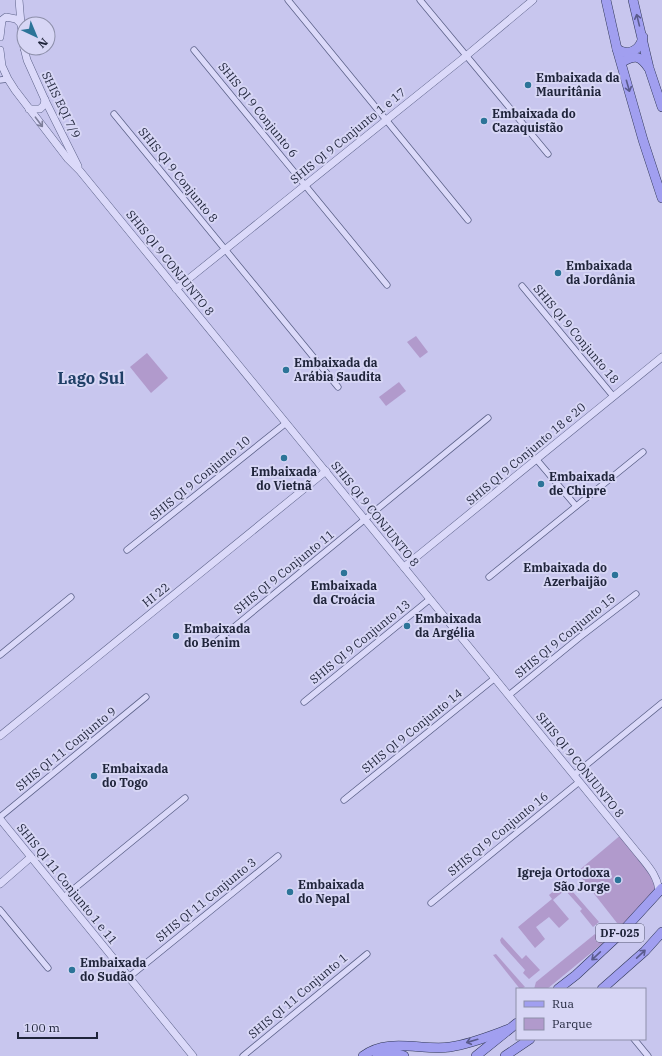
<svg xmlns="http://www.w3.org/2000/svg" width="662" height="1056" font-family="'IBM Plex Serif',serif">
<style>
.green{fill:#b19acc}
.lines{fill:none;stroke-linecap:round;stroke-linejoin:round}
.minor-casing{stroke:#5c6289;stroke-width:7}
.tertiary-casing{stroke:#5c6289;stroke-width:8}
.primary-casing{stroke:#303757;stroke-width:10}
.minor{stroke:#dbd9f9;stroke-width:5.5}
.tertiary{stroke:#dbd9f9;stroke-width:7}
.primary{stroke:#a19ff0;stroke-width:9}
.oneway{stroke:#5a5b8c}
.oneway2{stroke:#7d7e9a}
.poi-dot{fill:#2c7498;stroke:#d7d6f5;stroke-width:1.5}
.labels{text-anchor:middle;stroke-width:4;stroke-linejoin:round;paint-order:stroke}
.shield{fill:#d7d6f5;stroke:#565972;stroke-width:1}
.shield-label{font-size:11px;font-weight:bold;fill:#1f243a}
.poi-label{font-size:12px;font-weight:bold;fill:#1f243a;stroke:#d7d6f5;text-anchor:start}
.street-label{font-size:12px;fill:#1f243a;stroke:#d7d6f5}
.district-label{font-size:16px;font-weight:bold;fill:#1f3f66;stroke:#d7d6f5}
</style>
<rect width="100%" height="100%" fill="#c8c6ee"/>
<g class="green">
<path d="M416 336 428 352 420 358 407 342Z"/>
<path d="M147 353 168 378 151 393 130 367Z"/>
<path d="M399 382 406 391 386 406 379 397Z"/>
<path d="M622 834 660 879 658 887 625 924 617 923 577 872Z"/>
<path d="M566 880 573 889V892L599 922 593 927 580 911 582 909 565 890 553 900 569 919 559 928 549 917 536 927 545 939 535 948 518 927 552 899 549 895Z"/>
<path d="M595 934 603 943 547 989H534L536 982Z"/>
<path d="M502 937 522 959 526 955 540 970 529 979 523 973 525 970 501 943 500 940Z"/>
<path d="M496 954 525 987 520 989 493 955Z"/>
</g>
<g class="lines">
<g class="minor-casing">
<g id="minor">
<path d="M288 0 468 220"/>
<path d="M420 0 548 154"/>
<path d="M194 50 387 285"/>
<path d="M0 80 8 79"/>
<path d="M114 114 338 387"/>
<path d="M522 286 613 396"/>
<path d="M537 460 576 506"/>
<path d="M127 550 286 423"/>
<path d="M489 577 643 452"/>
<path d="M217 641 488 418"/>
<path d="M0 655 71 597"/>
<path d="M509 695 580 637 636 594"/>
<path d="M304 702 430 599"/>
<path d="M574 775 662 703"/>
<path d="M344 800 495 678"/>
<path d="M0 817 146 697"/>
<path d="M64 897 185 798"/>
<path d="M431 903 579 782"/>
<path d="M0 910 48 968"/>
<path d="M129 977 278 856"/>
<path d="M634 1039 648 1056"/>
<path d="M243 1056 367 954"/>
</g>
</g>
<g class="tertiary-casing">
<g id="tertiary">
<path d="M19 0 21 24 24 48"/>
<path d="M0 37 2 20 6 17 16 19 21 24"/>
<path d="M24 48 27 60 45 100 78 166"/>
<path d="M0 50 2 66 8 79 15 90 68 159 80 171 138 242 640 856C649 867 658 877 659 892"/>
<path d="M29 109H40L44 105 45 100"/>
<path d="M176 289 466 56 533 0"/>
<path d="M404 567 662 357"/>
<path d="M0 736 326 471"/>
<path d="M0 819 193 1056"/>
<path d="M0 884 31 857"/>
</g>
</g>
<g class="primary-casing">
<g id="primary">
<path d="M606 0 617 49 643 140 662 198"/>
<path d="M633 0 649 68 662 107"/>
<path d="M617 49C629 57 640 50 643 37"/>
<path d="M624 61C636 55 640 56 648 67"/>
<path d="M558 989 576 975 620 934 662 888"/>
<path d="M602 989 645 951 662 932"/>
<path d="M377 1055C386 1051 394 1052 404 1056"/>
<path d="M363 1056C388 1037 422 1051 450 1047 471 1044 490 1036 509 1029"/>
<path d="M476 1056 517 1023"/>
<path d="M505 1056 530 1039"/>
</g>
</g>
<use href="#minor" class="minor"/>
<use href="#tertiary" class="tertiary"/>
<use href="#primary" class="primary"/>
</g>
<defs><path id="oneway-shaft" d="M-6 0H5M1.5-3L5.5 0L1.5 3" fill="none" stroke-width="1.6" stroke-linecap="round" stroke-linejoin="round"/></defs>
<g class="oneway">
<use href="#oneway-shaft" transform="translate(638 20) rotate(-104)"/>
<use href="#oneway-shaft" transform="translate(628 86) rotate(74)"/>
<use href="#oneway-shaft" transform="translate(641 954) rotate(-43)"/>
<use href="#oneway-shaft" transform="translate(596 956) rotate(137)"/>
<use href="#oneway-shaft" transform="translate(472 1041) rotate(164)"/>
</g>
<use class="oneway2" href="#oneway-shaft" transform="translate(39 122) rotate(53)"/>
<g class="poi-dot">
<circle cx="528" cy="85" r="4"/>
<circle cx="484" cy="121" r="4"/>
<circle cx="558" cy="273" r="4"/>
<circle cx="286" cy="370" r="4"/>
<circle cx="284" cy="458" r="4"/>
<circle cx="541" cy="484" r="4"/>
<circle cx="344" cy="573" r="4"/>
<circle cx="615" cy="575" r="4"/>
<circle cx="407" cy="626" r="4"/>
<circle cx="176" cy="636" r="4"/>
<circle cx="94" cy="776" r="4"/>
<circle cx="618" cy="880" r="4"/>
<circle cx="290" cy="892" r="4"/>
<circle cx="72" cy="970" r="4"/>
</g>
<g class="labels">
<rect class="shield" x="596" y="924" width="48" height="18" rx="3"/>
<g class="shield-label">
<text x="620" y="937">DF-025</text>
</g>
<g class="poi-label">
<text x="536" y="82">Embaixada da<tspan x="536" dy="14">Mauritânia</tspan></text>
<text x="492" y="118">Embaixada do<tspan x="492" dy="14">Cazaquistão</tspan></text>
<text x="566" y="270">Embaixada<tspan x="566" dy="14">da Jordânia</tspan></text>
<text x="294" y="367">Embaixada da<tspan x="294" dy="14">Arábia Saudita</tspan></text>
<text x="284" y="476" text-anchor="middle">Embaixada<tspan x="284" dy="14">do Vietnã</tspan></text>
<text x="549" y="481">Embaixada<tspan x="549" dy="14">de Chipre</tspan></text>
<text x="607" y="572" text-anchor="end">Embaixada do<tspan x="607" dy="14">Azerbaijão</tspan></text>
<text x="344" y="590" text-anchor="middle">Embaixada<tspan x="344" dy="14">da Croácia</tspan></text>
<text x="415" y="623">Embaixada<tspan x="415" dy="14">da Argélia</tspan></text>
<text x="184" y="633">Embaixada<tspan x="184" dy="14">do Benim</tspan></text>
<text x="102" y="773">Embaixada<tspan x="102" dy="14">do Togo</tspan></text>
<text x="610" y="877" text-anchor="end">Igreja Ortodoxa<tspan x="610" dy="14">São Jorge</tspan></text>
<text x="298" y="889">Embaixada<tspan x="298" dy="14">do Nepal</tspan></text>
<text x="80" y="967">Embaixada<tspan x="80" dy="14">do Sudão</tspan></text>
</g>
<g class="street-label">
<text transform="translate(61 105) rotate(64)" y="4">SHIS EQI 7/9</text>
<text transform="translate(258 110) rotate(51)" y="4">SHIS QI 9 Conjunto 6</text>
<text transform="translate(348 136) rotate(-39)" y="4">SHIS QI 9 Conjunto 1 e 17</text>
<text transform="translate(178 175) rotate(51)" y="4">SHIS QI 9 Conjunto 8</text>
<text transform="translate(170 263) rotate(51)" y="4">SHIS QI 9 CONJUNTO 8</text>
<text transform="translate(576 334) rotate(50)" y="4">SHIS QI 9 Conjunto 18</text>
<text transform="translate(526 454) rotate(-40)" y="4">SHIS QI 9 Conjunto 18 e 20</text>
<text transform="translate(200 478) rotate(-39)" y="4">SHIS QI 9 Conjunto 10</text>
<text transform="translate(375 514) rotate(51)" y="4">SHIS QI 9 CONJUNTO 8</text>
<text transform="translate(284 572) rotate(-39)" y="4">SHIS QI 9 Conjunto 11</text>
<text transform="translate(156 595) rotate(-39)" y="4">HI 22</text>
<text transform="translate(565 636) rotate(-39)" y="4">SHIS QI 9 Conjunto 15</text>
<text transform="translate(360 642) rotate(-39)" y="4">SHIS QI 9 Conjunto 13</text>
<text transform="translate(412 731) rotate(-39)" y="4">SHIS QI 9 Conjunto 14</text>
<text transform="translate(66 749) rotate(-39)" y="4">SHIS QI 11 Conjunto 9</text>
<text transform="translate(580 765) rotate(51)" y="4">SHIS QI 9 CONJUNTO 8</text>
<text transform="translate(498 834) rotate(-39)" y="4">SHIS QI 9 Conjunto 16</text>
<text transform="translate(67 884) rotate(51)" y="4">SHIS QI 11 Conjunto 1 e 11</text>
<text transform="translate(206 900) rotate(-39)" y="4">SHIS QI 11 Conjunto 3</text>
<text transform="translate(298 996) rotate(-40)" y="4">SHIS QI 11 Conjunto 1</text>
</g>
<g class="district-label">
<text x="91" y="384">Lago Sul</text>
</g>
</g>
<rect x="516" y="988" width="130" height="52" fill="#d7d6f5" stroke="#8d8faa"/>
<rect x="524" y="1001" width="20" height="6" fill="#a19ff0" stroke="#8d8faa"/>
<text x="552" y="1008" font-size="12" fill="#1f243a">Rua</text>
<rect x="524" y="1018" width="20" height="12" fill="#b19acc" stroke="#8d8faa"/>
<text x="552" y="1028" font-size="12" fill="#1f243a">Parque</text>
<g transform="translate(36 36) rotate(136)"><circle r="19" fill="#d7d6f5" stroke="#8d8faa"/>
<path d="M0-3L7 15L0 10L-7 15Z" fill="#2c7498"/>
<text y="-6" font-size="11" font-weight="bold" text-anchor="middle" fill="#1f243a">N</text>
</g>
<path d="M18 1032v6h79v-6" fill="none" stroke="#1f243a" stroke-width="2"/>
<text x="24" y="1032" font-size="12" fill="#1f243a" stroke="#d7d6f5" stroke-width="3" paint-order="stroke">100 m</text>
</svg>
